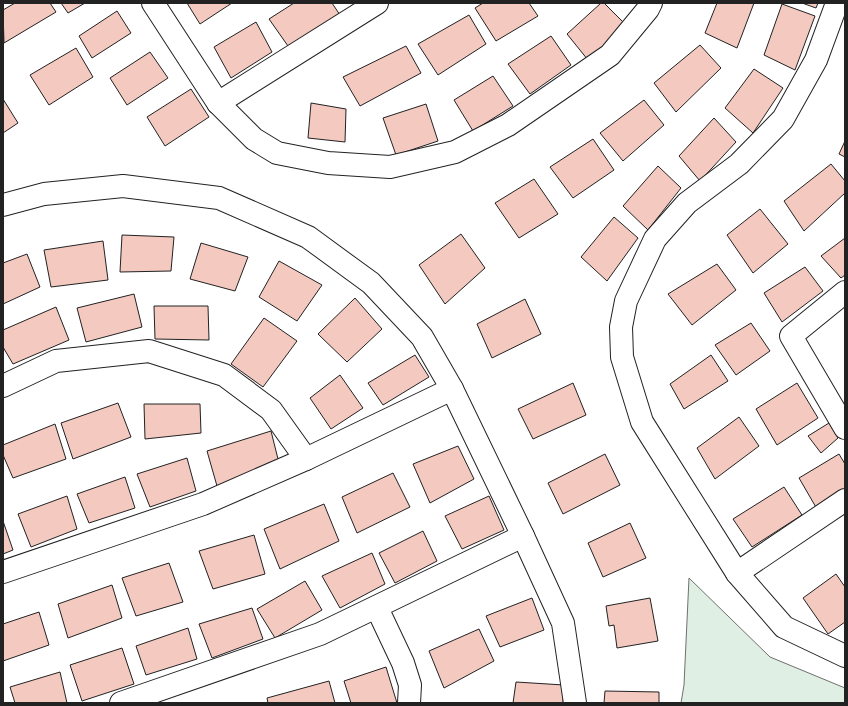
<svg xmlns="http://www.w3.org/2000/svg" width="848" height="706" font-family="Jost,sans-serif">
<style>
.green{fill:#e0efe3;stroke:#6f6f6f}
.building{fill:#f3c9c0;stroke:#222}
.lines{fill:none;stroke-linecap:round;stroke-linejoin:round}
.minor-casing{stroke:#222;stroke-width:24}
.minor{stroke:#fff;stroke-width:22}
</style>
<rect width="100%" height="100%" fill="#fff"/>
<path class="green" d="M689 578 770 657 845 688V703H681L684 685Z"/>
<g class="building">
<path d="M15 3H50L56 12 4 43 3 10Z"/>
<path d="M61 3H85L68 13Z"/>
<path d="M187 3H232L200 24Z"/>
<path d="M294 3H332L340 15 288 46 269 19Z"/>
<path d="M483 3H529L538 16 496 41 475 8Z"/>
<path d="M601 3H604L626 25 588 60 567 34Z"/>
<path d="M717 3H754L737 48 705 33Z"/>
<path d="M802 3H818L816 8Z"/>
<path d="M782 4 815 16 795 70 764 55Z"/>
<path d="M117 11 131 33 92 58 79 36Z"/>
<path d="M469 15 486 44 438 75 418 44Z"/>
<path d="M256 22 272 52 231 78 214 47Z"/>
<path d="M551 36 571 65 530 94 508 64Z"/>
<path d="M700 45 721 68 676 112 654 83Z"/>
<path d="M406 46 421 73 360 106 343 77Z"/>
<path d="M76 48 93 77 49 105 30 75Z"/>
<path d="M150 52 168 78 127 105 110 78Z"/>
<path d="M754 69 783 88 753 133 725 108Z"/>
<path d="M493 76 513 106 473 131 454 100Z"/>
<path d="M191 89 209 117 165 146 147 117Z"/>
<path d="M3 99 18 123 3 133Z"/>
<path d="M644 100 664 125 623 161 600 133Z"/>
<path d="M311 103 346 109 345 142 308 138Z"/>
<path d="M426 104 438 141 396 155 383 118Z"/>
<path d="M714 118 736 142 700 181 679 156Z"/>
<path d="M593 139 614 170 573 198 550 167Z"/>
<path d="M845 141V157L839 154Z"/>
<path d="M831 164 845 181V193L804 231 784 201Z"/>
<path d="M658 166 681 188 648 230 623 206Z"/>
<path d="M534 179 558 214 519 238 495 203Z"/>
<path d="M760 209 788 244 753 273 727 235Z"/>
<path d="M614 217 638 238 607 281 581 257Z"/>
<path d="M461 234 485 268 445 304 419 265Z"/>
<path d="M122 235 174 237 171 271 120 272Z"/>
<path d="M845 238V275L841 278 821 256Z"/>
<path d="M103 241 108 280 51 287 44 250Z"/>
<path d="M201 243 248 257 235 291 190 279Z"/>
<path d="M27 254 40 287 3 304V263Z"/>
<path d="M279 261 322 285 297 321 259 297Z"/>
<path d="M717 264 736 290 692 325 668 294Z"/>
<path d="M805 267 823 291 782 322 764 293Z"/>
<path d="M134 294 142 327 86 342 77 308Z"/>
<path d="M355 298 382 329 347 362 318 334Z"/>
<path d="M525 299 541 334 492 358 477 324Z"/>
<path d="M154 306H208L209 340 155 339Z"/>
<path d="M56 307 69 340 13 364 3 347V330Z"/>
<path d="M264 318 297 341 263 387 231 364Z"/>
<path d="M751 323 770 351 736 375 715 345Z"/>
<path d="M415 355 429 377 383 405 368 383Z"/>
<path d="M711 355 728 381 684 409 670 384Z"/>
<path d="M340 375 363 408 331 429 310 398Z"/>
<path d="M573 383 586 415 533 439 518 409Z"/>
<path d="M797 383 818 418 777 445 756 409Z"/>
<path d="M118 403 131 437 73 459 61 423Z"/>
<path d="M144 404H200L201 433 145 439Z"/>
<path d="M739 417 759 446 715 479 697 448Z"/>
<path d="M829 423 838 438 821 453 808 436Z"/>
<path d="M55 424 66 459 13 478 3 455V445Z"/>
<path d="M271 431 279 463 217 486 207 451Z"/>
<path d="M458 446 474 479 430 503 413 464Z"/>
<path d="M605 454 620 485 563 514 548 483Z"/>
<path d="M839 454 845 464V490L817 509 799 478Z"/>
<path d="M187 458 196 491 150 507 137 474Z"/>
<path d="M393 473 410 507 357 533 342 497Z"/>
<path d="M125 477 135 508 89 523 77 494Z"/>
<path d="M784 487 802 515 752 547 733 519Z"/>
<path d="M67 496 77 529 31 547 18 514Z"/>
<path d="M489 496 504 530 462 549 445 516Z"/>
<path d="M324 504 339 541 280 569 264 529Z"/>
<path d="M3 521 13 550 3 554Z"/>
<path d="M630 523 646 558 603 577 588 543Z"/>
<path d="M423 531 437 561 395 583 379 553Z"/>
<path d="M254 535 265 574 213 589 199 551Z"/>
<path d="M372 553 385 584 340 608 322 576Z"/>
<path d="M169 563 183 602 136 616 122 578Z"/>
<path d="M836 574 845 587V622L828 634 803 598Z"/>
<path d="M305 581 322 610 275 638 257 609Z"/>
<path d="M112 585 122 618 68 638 58 604Z"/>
<path d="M532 598 544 630 500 647 486 616Z"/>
<path d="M650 598 658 641 617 648 614 625 609 626 606 606Z"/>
<path d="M252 608 263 639 212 658 199 624Z"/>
<path d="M39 612 49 645 3 661V624Z"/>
<path d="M188 628 197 659 146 675 136 646Z"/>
<path d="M479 629 494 661 444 688 429 651Z"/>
<path d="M122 648 134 684 82 701 70 665Z"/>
<path d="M386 667 397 703H351L344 681Z"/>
<path d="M60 672 67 703H15L10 687Z"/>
<path d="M329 681 335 703H268L267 698Z"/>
<path d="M516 682 564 685 563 703H513Z"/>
<path d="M605 691 659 692V703H604Z"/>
</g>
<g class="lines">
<g class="minor-casing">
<g id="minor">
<path d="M153 3 218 103 254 139 277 153 328 163 390 167 455 152 508 125 610 55 648 9 651 3"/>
<path d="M837 3 816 60 783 119 739 164 687 203 655 239 626 301 621 327 622 357 642 422 737 573 784 627 845 656"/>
<path d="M218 103 377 3"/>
<path d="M3 205 44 194 123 186 219 198 308 237 371 283 422 337 452 389 523 536 563 623 575 703"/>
<path d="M845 292 791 336 845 428"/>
<path d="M3 386 56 361 149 351 224 375 271 410 306 459"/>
<path d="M3 572 203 504 306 459 452 389"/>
<path d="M737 573 845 500"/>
<path d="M377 608 403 663 410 685 409 703"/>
<path d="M121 703 320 634 523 536"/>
</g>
</g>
<use href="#minor" class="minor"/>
</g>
<rect width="848" height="706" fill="none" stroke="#222222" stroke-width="8"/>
</svg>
